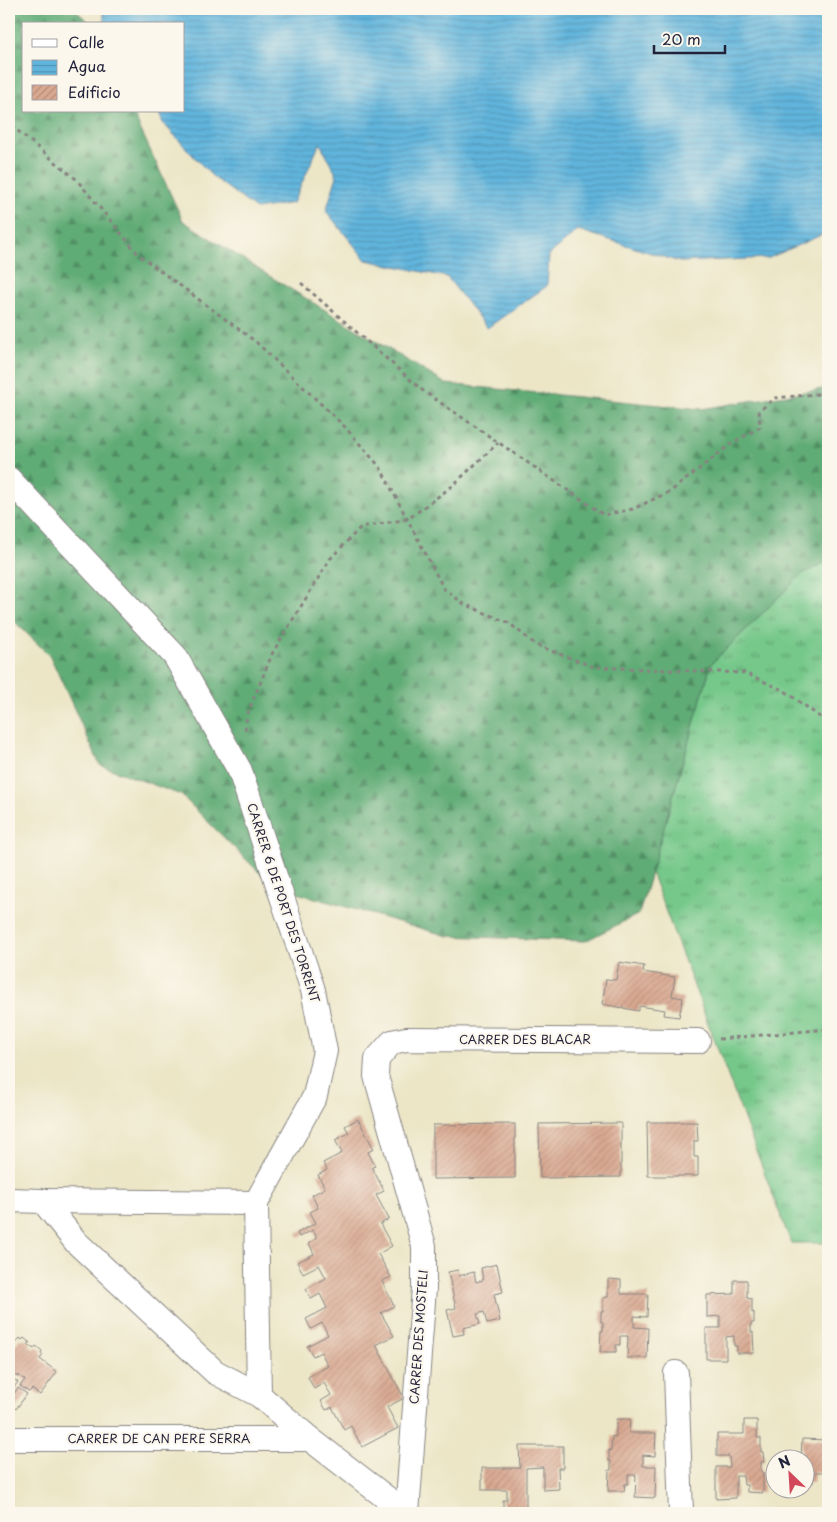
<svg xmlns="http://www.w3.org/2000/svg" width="837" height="1522" font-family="'Playpen Sans',sans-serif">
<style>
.grass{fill:url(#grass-tufts);stroke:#4c7562}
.forest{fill:url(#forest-firs);stroke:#416758}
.water{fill:url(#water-rules);stroke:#426c8c}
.building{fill:url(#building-hatch)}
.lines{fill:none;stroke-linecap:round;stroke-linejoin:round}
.minor-casing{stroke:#878481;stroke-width:26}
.path{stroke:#878481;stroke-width:3;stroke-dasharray:4 4;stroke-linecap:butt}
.minor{stroke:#fff;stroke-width:24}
.labels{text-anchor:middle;stroke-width:4.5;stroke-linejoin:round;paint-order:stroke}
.street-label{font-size:12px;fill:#22223b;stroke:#fbf7ec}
</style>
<defs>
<pattern id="grass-tufts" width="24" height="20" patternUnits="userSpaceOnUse" patternTransform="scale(1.25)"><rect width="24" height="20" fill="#76c88a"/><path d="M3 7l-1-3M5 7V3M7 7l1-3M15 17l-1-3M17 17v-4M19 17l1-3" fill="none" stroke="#60a272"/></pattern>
<pattern id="forest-firs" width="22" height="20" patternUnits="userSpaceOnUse" patternTransform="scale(1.25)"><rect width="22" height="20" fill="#60ac76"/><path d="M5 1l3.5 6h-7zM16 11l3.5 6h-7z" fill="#4f8c62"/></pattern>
<pattern id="water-rules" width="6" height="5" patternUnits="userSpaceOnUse" patternTransform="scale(1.25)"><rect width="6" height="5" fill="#61b5dd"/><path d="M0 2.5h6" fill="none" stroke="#5093b4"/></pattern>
<pattern id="building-hatch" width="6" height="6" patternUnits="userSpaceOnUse" patternTransform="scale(1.25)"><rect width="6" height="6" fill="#d8a78f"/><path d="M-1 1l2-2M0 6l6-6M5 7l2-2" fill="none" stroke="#b98f7c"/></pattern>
</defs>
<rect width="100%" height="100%" fill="#fbf7ec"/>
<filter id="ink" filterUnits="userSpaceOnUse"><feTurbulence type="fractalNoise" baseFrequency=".02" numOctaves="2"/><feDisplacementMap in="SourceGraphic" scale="10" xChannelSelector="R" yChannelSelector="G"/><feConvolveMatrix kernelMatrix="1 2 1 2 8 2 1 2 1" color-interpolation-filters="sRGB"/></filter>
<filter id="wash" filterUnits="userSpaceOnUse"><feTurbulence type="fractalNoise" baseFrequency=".0096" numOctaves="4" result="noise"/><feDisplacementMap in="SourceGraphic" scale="20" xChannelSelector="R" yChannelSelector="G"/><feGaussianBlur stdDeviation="1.12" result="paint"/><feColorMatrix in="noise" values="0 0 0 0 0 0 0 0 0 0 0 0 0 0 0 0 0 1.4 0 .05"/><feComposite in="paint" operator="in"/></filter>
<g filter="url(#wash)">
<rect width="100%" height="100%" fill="#ece6c7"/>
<path class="grass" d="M828 561V1243H791L651 872 711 664 802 574Z"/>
<path class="forest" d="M9 9H74L91 24H24V111H132L183 221 271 277 446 384 701 409 828 388V561L802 574 711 664 639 914 585 941 448 936 273 886 181 795 100 765 50 656 9 616Z"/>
<path class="water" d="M103 9H828V232L769 258 680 262 578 230 549 255 547 286 487 328 447 277 366 260 326 211 337 176 320 143 293 203 256 209 212 176 163 123 158 111H184V24H105Z"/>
<g id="blocks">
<g class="building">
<path d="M619 962 644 966 643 972 675 977 672 996 683 998 679 1017 664 1015 665 1010 639 1006V1011L602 1004 606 979 616 980Z"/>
<path d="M358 1119 374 1149 368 1152 375 1166 372 1167 384 1191 376 1195 389 1219 380 1224 392 1246 378 1254 391 1277 382 1281 394 1306 381 1313 394 1336 376 1345 404 1398 387 1407 398 1428 362 1447 351 1426 344 1430 332 1407 326 1410 321 1401 331 1395 324 1383 314 1389 308 1377 328 1366 321 1352 313 1356 307 1346 328 1335 322 1323 311 1329 306 1319 327 1308 320 1294 311 1299 306 1289 326 1278 319 1265 303 1273 297 1262 314 1254 309 1243 317 1238 313 1230 299 1237 297 1233 316 1223 310 1212 318 1208 312 1195 325 1188 318 1175 327 1170 323 1163 342 1153 335 1140 349 1133 345 1126Z"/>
<path d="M647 1122H697L698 1141H694V1157H698V1176H648Z"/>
<path d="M621 1123V1177L540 1178 539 1124Z"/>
<path d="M515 1124V1178L433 1179V1125Z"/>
<path d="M497 1264 503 1292 494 1294 500 1321 487 1324 484 1312 477 1314 480 1324 463 1328 464 1334 453 1336 447 1310 456 1308 448 1272 458 1270 459 1276 474 1272 476 1282 483 1280 481 1268Z"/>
<path d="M608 1279 621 1280V1294H648L647 1317 634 1316V1327L648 1328 647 1358H627L628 1336H620V1345H616V1352H600L601 1331H603V1322H601V1311H603V1298L608 1297Z"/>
<path d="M734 1280H747V1298L752 1299V1313L754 1312V1323H751V1332H753L754 1353H737V1346H734V1336L726 1337V1359H706V1328H720V1316L707 1317V1295L734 1294Z"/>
<path d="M20 1338 22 1340 24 1338 30 1343 28 1345 34 1349 36 1346 42 1351 41 1354 43 1355 40 1359 57 1372 40 1395 32 1389 29 1392 20 1386 25 1380 18 1375 17 1377 9 1371V1353Z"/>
<path d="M9 1376 18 1382 9 1394Z"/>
<path d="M18 1388 27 1394 16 1409 9 1403V1401Z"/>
<path d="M616 1419H630L629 1433H656L655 1456 643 1455V1466H656L655 1498 635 1497 636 1475H628V1484H625L624 1491H608L609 1470H611V1461H609V1450L611 1451 612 1436 616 1437Z"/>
<path d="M744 1420H757V1438H761V1452H763L764 1462H761V1472H763V1493L747 1492V1485H744L743 1476H736V1498L716 1499V1467H730L729 1456H717V1434H744Z"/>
<path d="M802 1439 828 1440V1464H824L823 1472H814L813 1483H804V1460H801Z"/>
<path d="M519 1446H563V1468H558L559 1489 543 1490V1467L526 1468V1513H503V1500H507V1490H482V1468H520Z"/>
</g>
</g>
</g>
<g filter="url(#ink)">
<use href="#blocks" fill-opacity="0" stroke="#878481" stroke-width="1"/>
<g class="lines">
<g class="minor-casing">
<g id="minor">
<path d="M9 479 175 656 240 771 313 990 325 1051 315 1096 256 1203 259 1395"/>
<path d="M9 1200 43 1201 76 1242 215 1372 259 1395 310 1439 406 1513"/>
<path d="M43 1201 256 1203"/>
<path d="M676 1373 681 1513"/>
<path d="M9 1439H310"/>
<path d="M407 1513 424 1288V1246L376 1076 377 1059 392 1042 406 1039 698 1041"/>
</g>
</g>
<g class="path">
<path d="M9 118 12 126 76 179 139 255 256 342 344 426 380 467 444 589 464 604 509 623 536 645 594 667 745 673 785 691 828 723"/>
<path d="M301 283 422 390 604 515 633 509 671 491 731 444 760 427 759 411 775 398 817 394 828 397"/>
<path d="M245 730 247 715 273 652 330 559 361 527 408 519 451 487 498 443"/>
<path d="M719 1039 828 1029"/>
</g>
<use href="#minor" class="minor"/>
</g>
</g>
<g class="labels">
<g class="street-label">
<text transform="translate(283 903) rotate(72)" y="4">CARRER 6 DE PORT DES TORRENT</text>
<text x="525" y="1044">CARRER DES BLACAR</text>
<text transform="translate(419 1337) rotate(-86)" y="4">CARRER DES MOSTELI</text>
<text x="159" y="1443">CARRER DE CAN PERE SERRA</text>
</g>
</g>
<rect width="837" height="1522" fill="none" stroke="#fbf7ec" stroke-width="30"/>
<rect x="22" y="22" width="162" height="90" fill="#fbf7ec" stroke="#a4a2a5"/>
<rect x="32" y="39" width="25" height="8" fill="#ffffff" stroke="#a4a2a5"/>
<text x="68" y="48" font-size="15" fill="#22223b">Calle</text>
<rect x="32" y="60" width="25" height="15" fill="url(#water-rules)" stroke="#a4a2a5"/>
<text x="68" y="72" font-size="15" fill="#22223b">Agua</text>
<rect x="32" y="85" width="25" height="15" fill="url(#building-hatch)" stroke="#a4a2a5"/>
<text x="68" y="98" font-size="15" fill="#22223b">Edificio</text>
<g transform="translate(790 1474) rotate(335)"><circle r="24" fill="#fbf7ec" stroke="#a4a2a5"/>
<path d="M0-4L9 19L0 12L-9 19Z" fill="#d1495b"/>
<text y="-8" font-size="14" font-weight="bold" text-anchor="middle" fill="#22223b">N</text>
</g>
<path d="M654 45v8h71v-8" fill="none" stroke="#22223b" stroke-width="2.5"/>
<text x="662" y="45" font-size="15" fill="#22223b" stroke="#fbf7ec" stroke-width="4" paint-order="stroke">20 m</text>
</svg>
